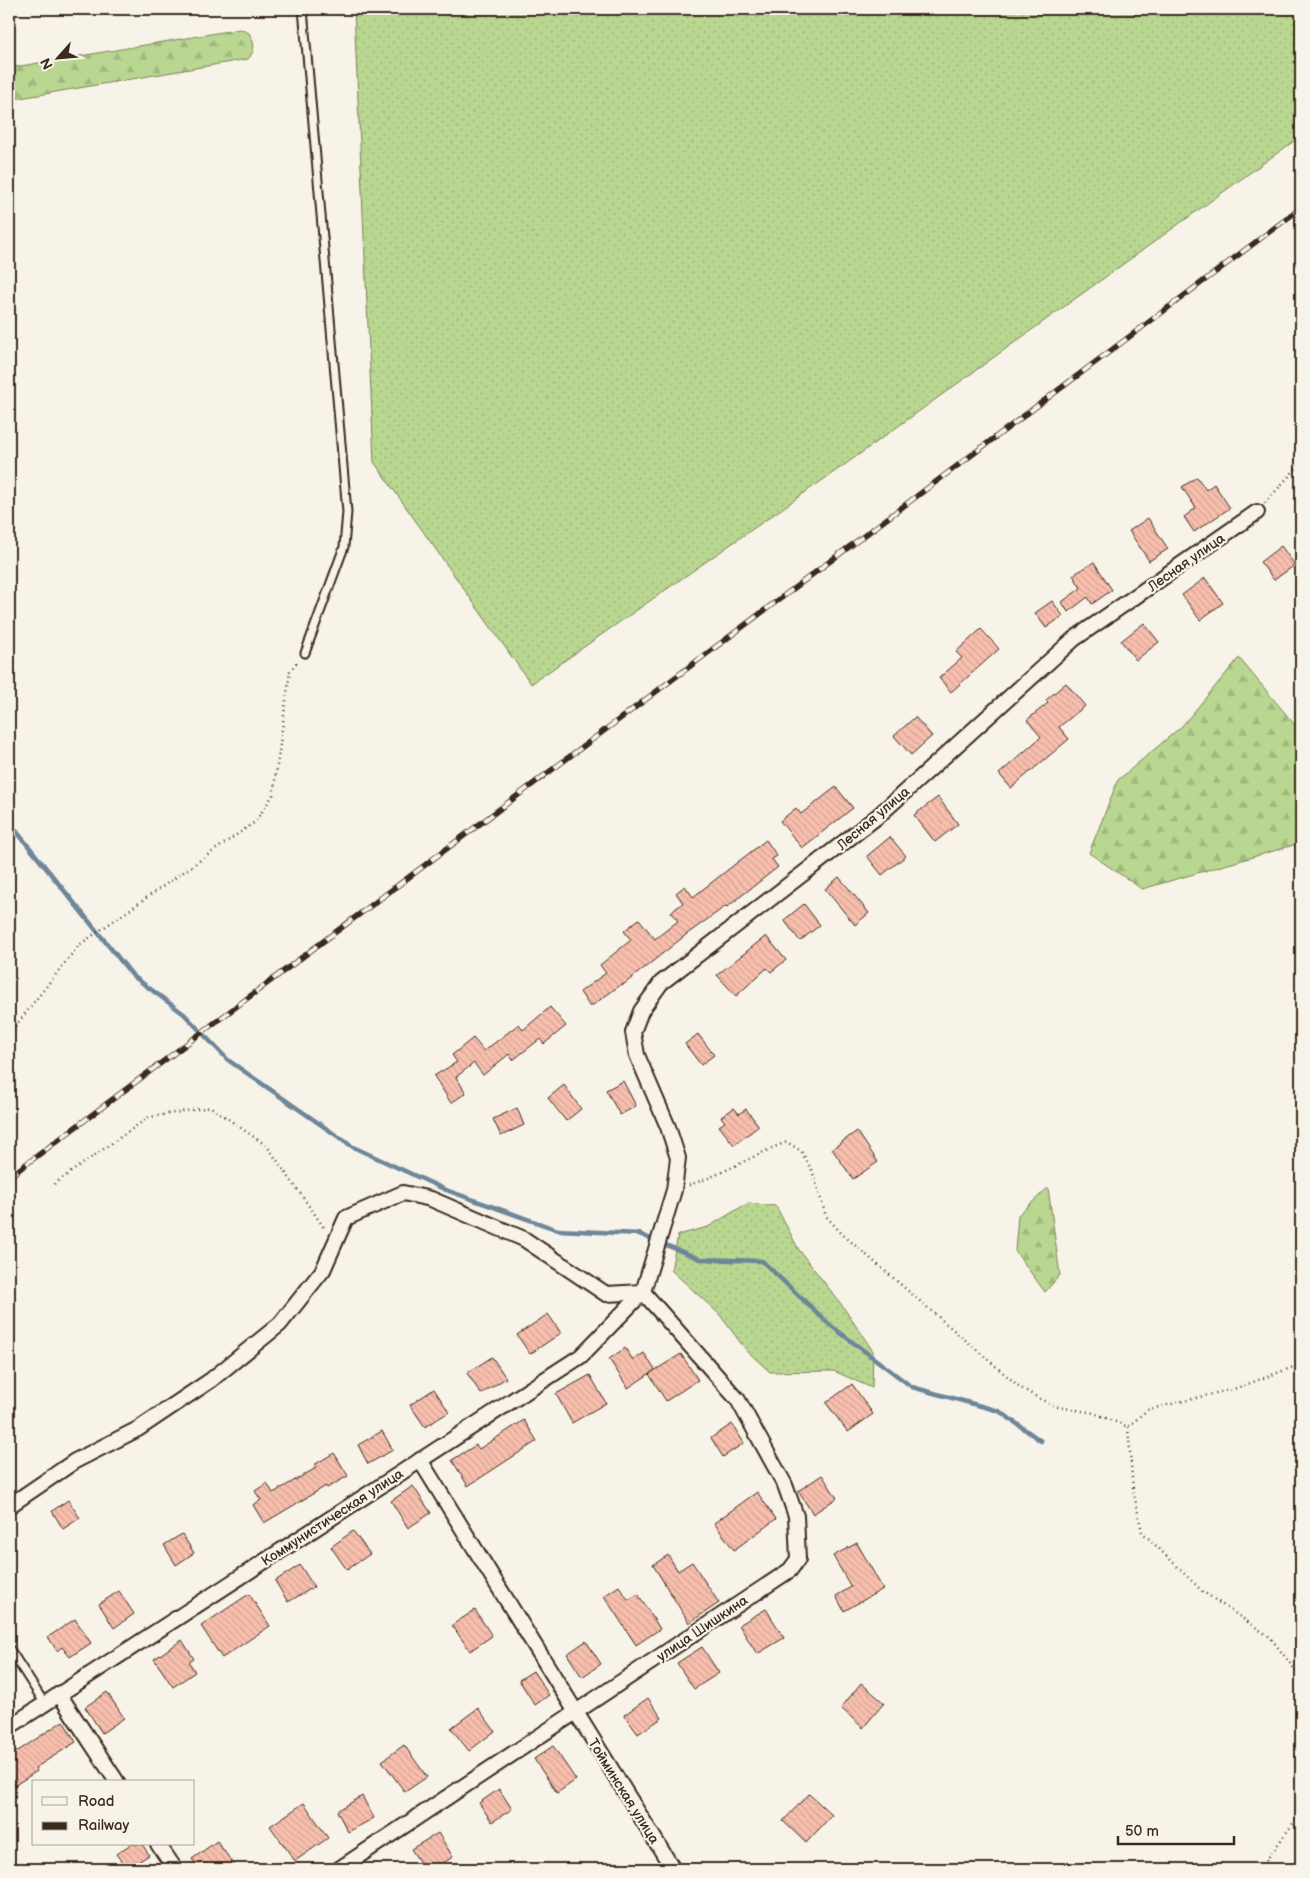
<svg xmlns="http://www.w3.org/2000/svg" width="1310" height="1878" font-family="'Balsamiq Sans',sans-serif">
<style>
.grass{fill:url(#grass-dots);stroke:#7a8057}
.forest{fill:url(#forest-firs);stroke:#7a8057}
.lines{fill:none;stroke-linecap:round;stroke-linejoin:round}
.stream{stroke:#6d869a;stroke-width:4.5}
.building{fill:url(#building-back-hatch);stroke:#3b2a1e}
.service-casing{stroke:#3b2a1e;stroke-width:11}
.minor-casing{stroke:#3b2a1e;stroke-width:18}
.path{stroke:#3b2a1e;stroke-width:2.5;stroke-dasharray:1 4;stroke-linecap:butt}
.service{stroke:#f7f3e8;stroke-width:7}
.minor{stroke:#f7f3e8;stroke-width:14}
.rail-casing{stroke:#3b2a1e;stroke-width:5.5}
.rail{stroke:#f7f3e8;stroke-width:4;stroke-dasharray:11;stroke-linecap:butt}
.labels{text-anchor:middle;stroke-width:4.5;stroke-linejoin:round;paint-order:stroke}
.street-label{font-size:14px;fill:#3b2a1e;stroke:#f7f3e8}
</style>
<defs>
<pattern id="grass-dots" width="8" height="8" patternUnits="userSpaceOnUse" patternTransform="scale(1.25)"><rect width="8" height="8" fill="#b9d790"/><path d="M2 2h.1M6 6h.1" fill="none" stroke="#a0b97c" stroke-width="1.8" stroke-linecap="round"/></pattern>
<pattern id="forest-firs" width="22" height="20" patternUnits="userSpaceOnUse" patternTransform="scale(1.25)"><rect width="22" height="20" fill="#b9d790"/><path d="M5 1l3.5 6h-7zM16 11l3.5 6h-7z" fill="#a0b97c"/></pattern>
<pattern id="building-back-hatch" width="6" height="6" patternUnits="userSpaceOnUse" patternTransform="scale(1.25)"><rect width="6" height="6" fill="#f8bfae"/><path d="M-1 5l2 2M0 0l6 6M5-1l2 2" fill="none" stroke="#d6a495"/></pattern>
</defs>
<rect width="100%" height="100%" fill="#f7f3e8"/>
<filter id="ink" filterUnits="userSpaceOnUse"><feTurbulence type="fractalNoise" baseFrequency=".02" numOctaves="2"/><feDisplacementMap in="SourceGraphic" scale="10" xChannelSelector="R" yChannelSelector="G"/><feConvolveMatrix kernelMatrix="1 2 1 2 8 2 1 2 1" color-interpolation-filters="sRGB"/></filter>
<g filter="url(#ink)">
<g class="grass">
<path d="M354 9H1301V136L850 461 531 684 374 462Z"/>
<path d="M748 1203 776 1206 799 1250 841 1304 873 1351 872 1388 834 1371 770 1372 746 1350 719 1314 671 1270 678 1235 708 1227Z"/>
</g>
<g class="forest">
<path d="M240 29 249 33C255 43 256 50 248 59L9 100V68Z"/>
<path d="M1239 658 1295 725H1301V843L1142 889 1089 853 1118 780 1182 726Z"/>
<path d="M1048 1188 1060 1275 1045 1292 1015 1251 1018 1215Z"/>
</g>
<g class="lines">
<path class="stream" d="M9 822 133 976 184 1014 228 1060 353 1147 446 1190 558 1230 639 1234 700 1259 762 1261 830 1325 912 1387 999 1411 1041 1441"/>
</g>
<g class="building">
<path d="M1197 477 1206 490 1214 484 1230 508 1194 532 1184 517 1196 508 1182 487Z"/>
<path d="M1148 518 1168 549 1149 561 1129 531Z"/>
<path d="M1281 546 1295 565 1274 580 1260 562Z"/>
<path d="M1094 562 1112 590 1092 604 1088 597 1068 612 1062 602 1081 588 1073 575Z"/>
<path d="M1205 578 1223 603 1200 620 1182 595Z"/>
<path d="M1052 601 1063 616 1046 628 1035 613Z"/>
<path d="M1144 623 1159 642 1136 660 1121 641Z"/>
<path d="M981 629 999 649 951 692 939 678 962 658 956 652Z"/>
<path d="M1066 683 1085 706 1059 727 1069 739 1011 788 999 774 1041 737 1027 720 1048 703 1046 700Z"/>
<path d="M915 717 932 736 911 755 894 736Z"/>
<path d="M836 787 853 808 802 848 780 821 796 808 801 814Z"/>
<path d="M938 797 958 824 935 842 914 815Z"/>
<path d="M890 837 906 856 882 875 867 856Z"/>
<path d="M766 840 777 856 772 859 778 867 727 907 726 906 687 934 623 985 622 984 590 1007 580 992 606 973 600 965 631 940 624 931 639 919 655 939 678 921 671 912 683 903 676 893 685 886 693 897Z"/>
<path d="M839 877 869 913 855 925 825 889Z"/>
<path d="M804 904 820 925 800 941 784 920Z"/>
<path d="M766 936 786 960 771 972 767 968 736 996 717 975Z"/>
<path d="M550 1007 566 1026 544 1044 540 1039 513 1060 509 1054 483 1075 474 1063 456 1077 466 1093 451 1103 434 1076 457 1062 452 1055 473 1038 484 1051 519 1024 523 1030Z"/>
<path d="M698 1034 714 1055 701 1065 685 1044Z"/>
<path d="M623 1081 636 1106 620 1115 606 1090Z"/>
<path d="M564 1085 581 1109 566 1121 548 1098Z"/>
<path d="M517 1108 524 1125 501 1136 493 1119Z"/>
<path d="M734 1108 739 1114 746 1109 759 1126 734 1145 719 1126 725 1122 721 1117Z"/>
<path d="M857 1131 878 1162 853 1179 832 1149Z"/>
<path d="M548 1314 561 1333 530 1354 517 1335Z"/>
<path d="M625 1348 633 1360 644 1353 655 1370 628 1388 609 1359Z"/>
<path d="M681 1354 698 1380 666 1401 649 1374Z"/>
<path d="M492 1357 506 1378 481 1394 467 1373Z"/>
<path d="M590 1375 606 1403 572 1423 556 1394Z"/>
<path d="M852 1384 873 1414 848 1432 826 1403Z"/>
<path d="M434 1389 449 1412 425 1427 410 1405Z"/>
<path d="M524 1420 537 1441 468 1486 452 1460 476 1445 479 1449Z"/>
<path d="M732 1424 744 1443 723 1457 711 1438Z"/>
<path d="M382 1431 393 1450 368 1464 358 1445Z"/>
<path d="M334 1453 348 1476 327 1488 326 1486 264 1523 253 1505 261 1500 255 1491 267 1483 273 1493 316 1468 314 1465Z"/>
<path d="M822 1475 837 1498 813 1514 798 1491Z"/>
<path d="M413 1486 431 1513 408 1528 391 1501Z"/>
<path d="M757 1492 776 1519 734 1550 714 1523Z"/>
<path d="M68 1500 80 1518 63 1529 52 1511Z"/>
<path d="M353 1531 370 1554 347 1570 331 1547Z"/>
<path d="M182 1534 194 1553 176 1565 164 1545Z"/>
<path d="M857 1543 883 1589 844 1611 836 1596 851 1587 833 1556Z"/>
<path d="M668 1555 678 1571 692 1562 719 1603 689 1623 653 1565Z"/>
<path d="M300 1565 314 1587 288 1602 275 1581Z"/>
<path d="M619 1586 628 1600 638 1594 660 1629 636 1645 604 1596Z"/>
<path d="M119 1591 134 1614 114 1628 99 1604Z"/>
<path d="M249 1594 270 1626 222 1658 201 1626Z"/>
<path d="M766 1609 784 1638 757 1654 739 1625Z"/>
<path d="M475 1610 492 1636 470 1651 452 1625Z"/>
<path d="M75 1619 91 1643 70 1657 62 1647 57 1651 48 1637Z"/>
<path d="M182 1640 194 1659 189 1662 195 1672 173 1687 154 1659Z"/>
<path d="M586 1641 601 1664 582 1677 567 1654Z"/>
<path d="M702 1647 719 1673 694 1689 677 1663Z"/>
<path d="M533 1671 549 1695 535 1705 519 1680Z"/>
<path d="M861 1683 884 1703 863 1728 841 1708Z"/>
<path d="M107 1692 124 1718 102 1733 85 1707Z"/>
<path d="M648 1698 662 1718 638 1734 624 1715Z"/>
<path d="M478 1708 495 1731 469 1751 451 1728Z"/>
<path d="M63 1721 76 1742 35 1768 37 1771 9 1789V1757Z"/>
<path d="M404 1745 427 1777 405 1792 382 1761Z"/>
<path d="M553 1746 576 1780 557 1793 534 1759Z"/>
<path d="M499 1789 512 1809 492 1822 479 1803Z"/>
<path d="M809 1794 832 1815 806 1843 783 1821Z"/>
<path d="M362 1796 374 1818 348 1832 337 1811Z"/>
<path d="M304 1803 328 1838 295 1861 270 1826Z"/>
<path d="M438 1833 453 1857 433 1869H424L411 1849Z"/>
<path d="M217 1841 237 1869H199L192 1859Z"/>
<path d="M131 1844H142L149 1855 127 1869 116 1854Z"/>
</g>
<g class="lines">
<g class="service-casing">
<g id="service">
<path d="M303 9 347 512 344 547 305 653"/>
<path d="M9 1648 45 1704"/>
</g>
</g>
<g class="minor-casing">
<g id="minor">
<path d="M420 1460 673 1869"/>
<path d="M9 1506 75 1461 138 1429 211 1380 280 1324 323 1270 346 1218 403 1193 431 1199 524 1239 606 1294 643 1292"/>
<path d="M59 1694 117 1782"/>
<path d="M9 1727 581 1356 643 1292 674 1190 678 1158 668 1127 637 1055 633 1032 641 1011 661 983 878 816 1074 639 1257 512"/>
<path d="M158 1844 175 1869"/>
<path d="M339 1869 790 1570 798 1559 796 1516 785 1485 738 1400 643 1292"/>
</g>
</g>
<g class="path">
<path d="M1265 503 1301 463"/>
<path d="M9 1034 79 945 255 822 273 795 290 671 298 661"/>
<path d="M54 1184 149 1117 211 1107 267 1146 325 1229"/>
<path d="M689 1185C724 1174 753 1155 787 1142L801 1151 812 1170 826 1216 842 1234 1021 1388 1053 1406 1094 1413 1128 1427 1147 1410 1237 1388 1301 1364"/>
<path d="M1128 1427 1133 1489 1142 1532 1202 1591 1270 1637 1301 1678"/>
<path d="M1260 1869 1300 1814 1301 1811"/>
</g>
<use href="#service" class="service"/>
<use href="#minor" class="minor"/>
<g class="rail-casing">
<path id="rail" d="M9 1177 1301 208"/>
</g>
<use href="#rail" class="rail"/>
</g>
</g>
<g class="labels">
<g class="street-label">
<text transform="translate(1186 562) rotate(-35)" y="5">Лесная улица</text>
<text transform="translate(873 818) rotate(-40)" y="5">Лесная улица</text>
<text transform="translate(332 1517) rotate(-33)" y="5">Коммунистическая улица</text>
<text transform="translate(702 1628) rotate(-34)" y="5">улица Шишкина</text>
<text transform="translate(624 1791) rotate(58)" y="5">Тойминская улица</text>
</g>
</g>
<rect width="1310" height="1878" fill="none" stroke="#f7f3e8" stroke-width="30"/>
<rect x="15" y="15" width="1280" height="1848" fill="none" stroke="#3b2a1e" stroke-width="2" filter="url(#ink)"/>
<rect x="32" y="1780" width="162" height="65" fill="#f7f3e8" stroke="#aca397"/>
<rect x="42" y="1797" width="25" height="8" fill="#f7f3e8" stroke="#aca397"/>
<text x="78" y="1806" font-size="15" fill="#3b2a1e">Road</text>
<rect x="42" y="1822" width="25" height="8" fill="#3b2a1e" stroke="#aca397"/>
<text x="78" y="1830" font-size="15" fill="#3b2a1e">Railway</text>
<g transform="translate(58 58) rotate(243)" stroke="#f7f3e8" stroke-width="4" paint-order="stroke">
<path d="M0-4L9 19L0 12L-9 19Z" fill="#3b2a1e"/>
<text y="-8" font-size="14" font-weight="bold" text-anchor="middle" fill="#3b2a1e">N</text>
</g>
<path d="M1118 1836v8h116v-8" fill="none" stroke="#3b2a1e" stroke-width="2.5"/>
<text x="1125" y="1836" font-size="15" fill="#3b2a1e" stroke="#f7f3e8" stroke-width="4" paint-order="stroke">50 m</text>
</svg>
